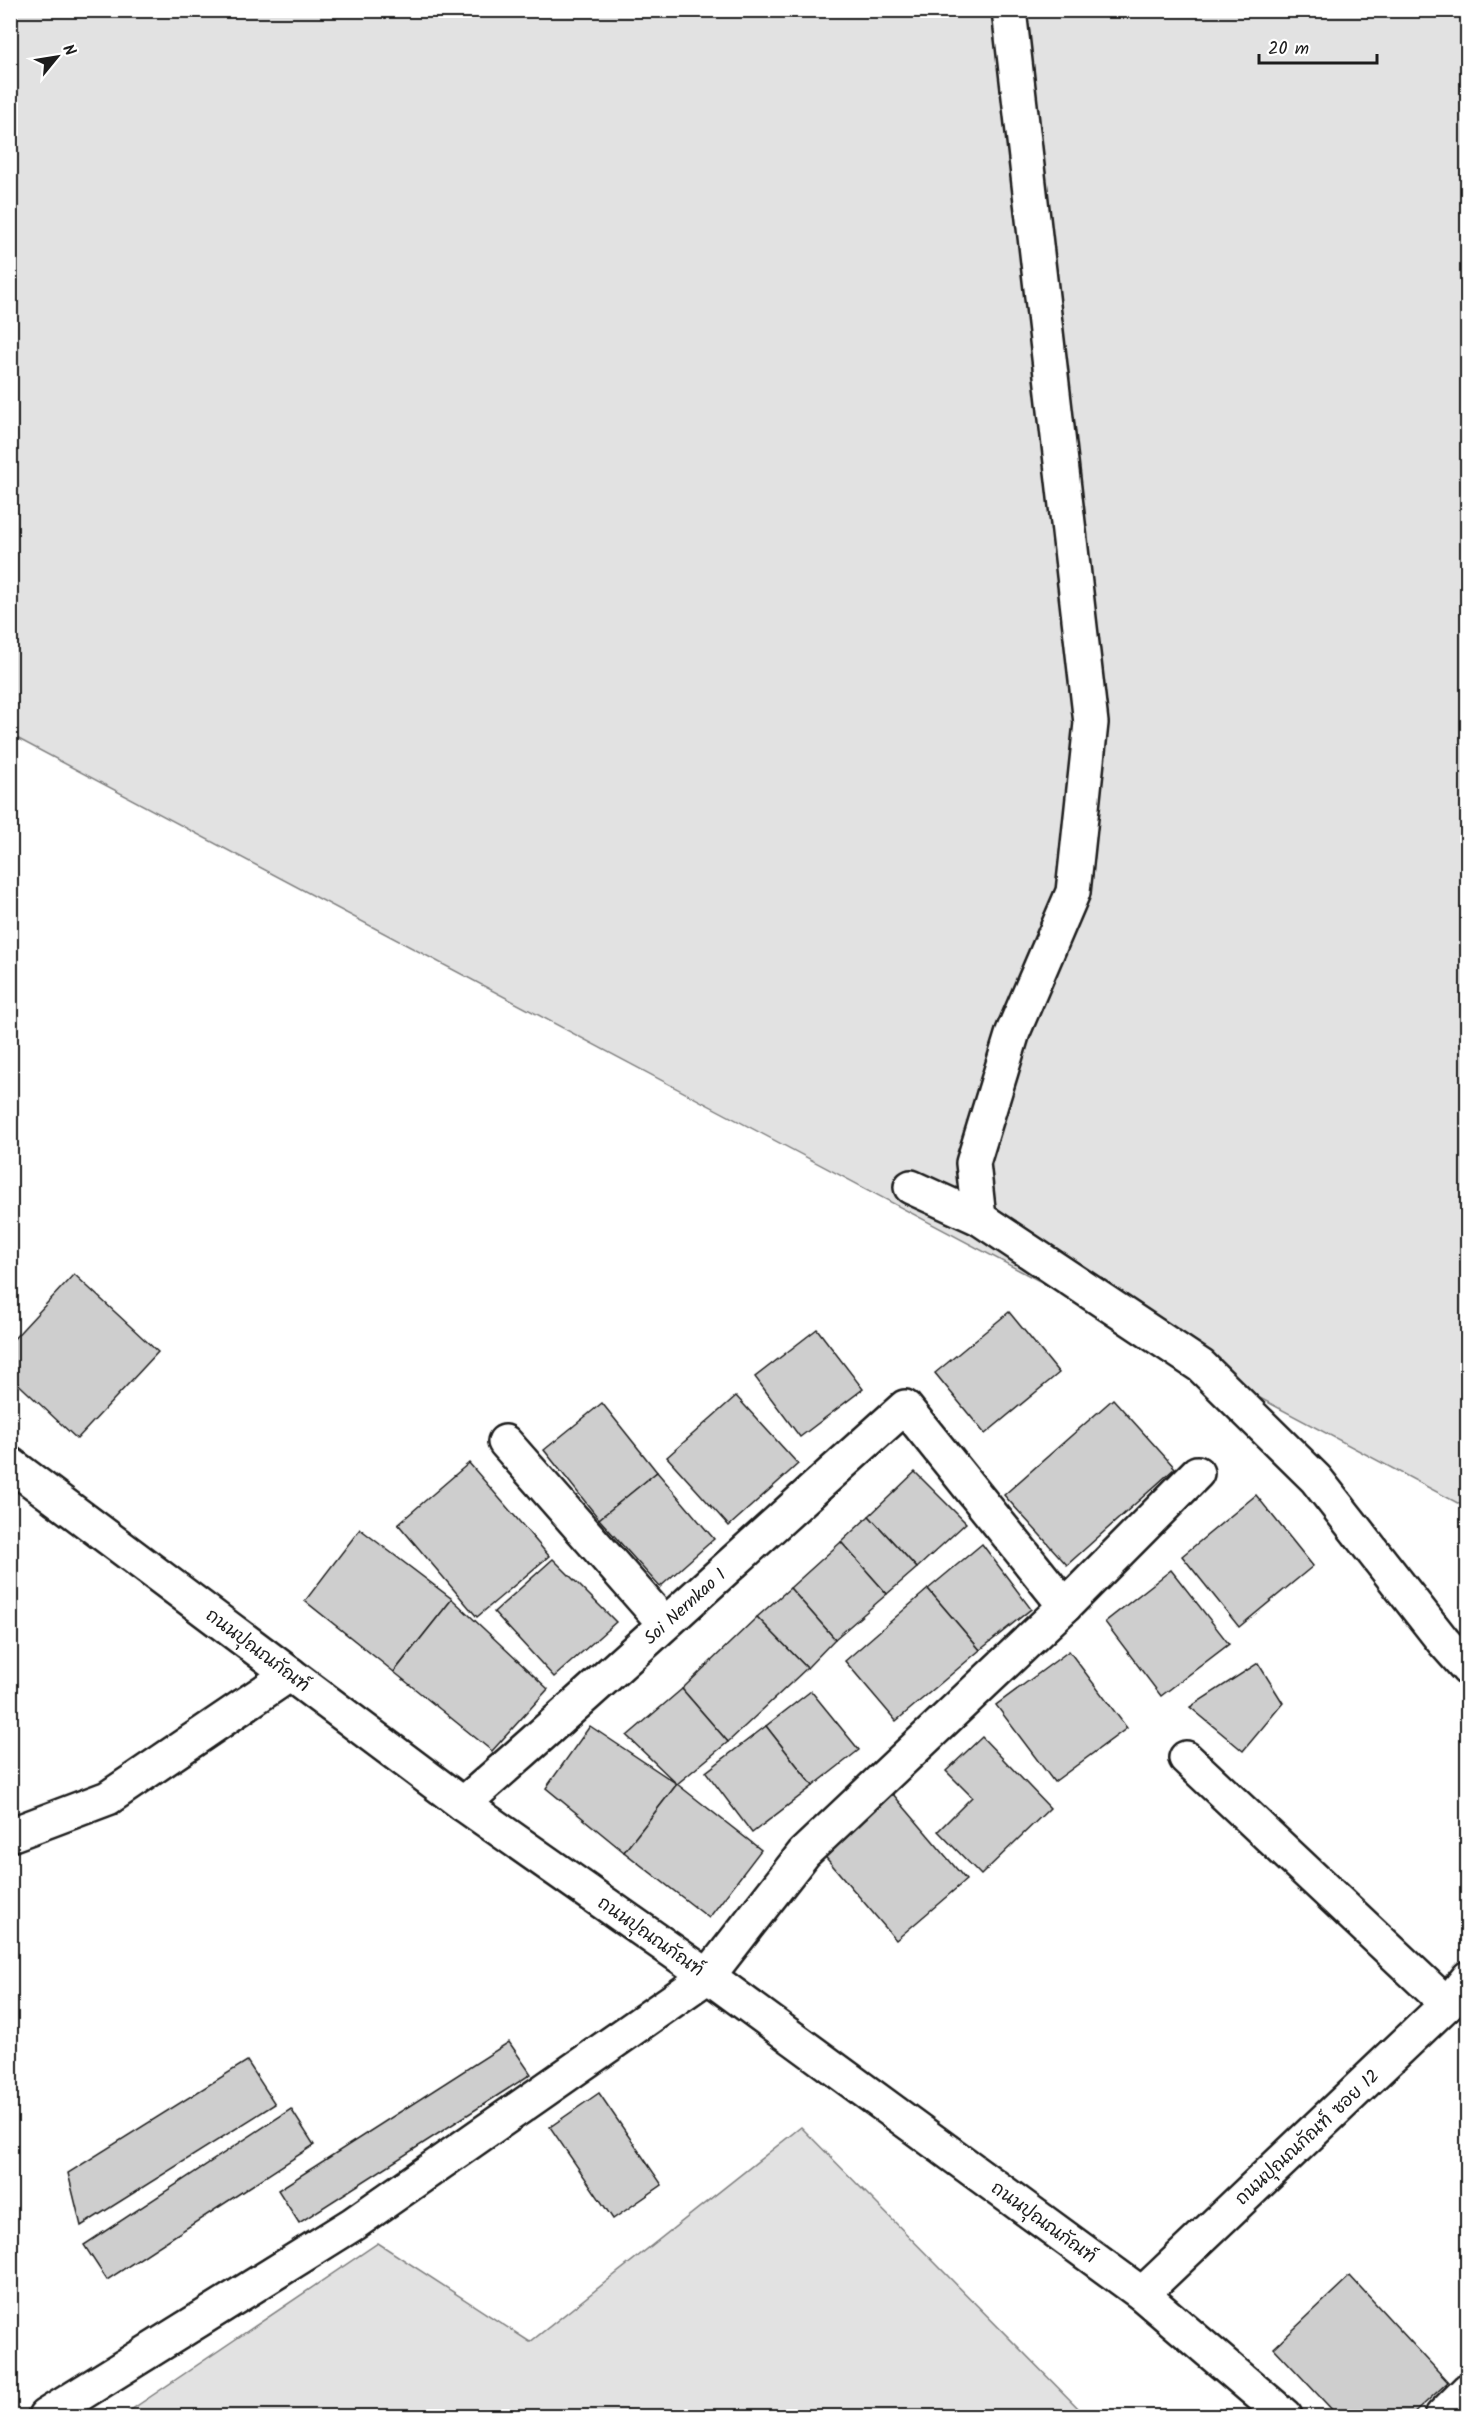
<svg xmlns="http://www.w3.org/2000/svg" width="1478" height="2427" font-family="Kalam,'Playpen Sans Thai',sans-serif">
<style>
.green{fill:#e2e2e2;stroke:#7f7f7f;stroke-width:1.5}
.building{fill:#cecece;stroke:#1c1c1c;stroke-width:1.5}
.lines{fill:none;stroke-linecap:round;stroke-linejoin:round}
.minor-casing{stroke:#1c1c1c;stroke-width:38}
.minor{stroke:#fff;stroke-width:33}
.labels{text-anchor:middle;stroke-width:4.5;stroke-linejoin:round;paint-order:stroke}
.street-label{font-size:18px;fill:#1c1c1c;stroke:#fff}
</style>
<rect width="100%" height="100%" fill="#fff"/>
<filter id="ink" filterUnits="userSpaceOnUse"><feTurbulence type="fractalNoise" baseFrequency=".0167" numOctaves="2"/><feDisplacementMap in="SourceGraphic" scale="12" xChannelSelector="R" yChannelSelector="G"/><feConvolveMatrix kernelMatrix="1 2 1 2 8 2 1 2 1" color-interpolation-filters="sRGB"/></filter>
<g filter="url(#ink)">
<g class="green">
<path d="M10 11H1467V1508L11 735Z"/>
<path d="M801 2127 1086 2416H122L378 2243 530 2342Z"/>
</g>
<g class="building">
<path d="M74 1274 158 1352 77 1439 10 1376V1343Z"/>
<path d="M1009 1312 1059 1373 985 1434 935 1373Z"/>
<path d="M817 1329 863 1389 800 1437 755 1377Z"/>
<path d="M736 1396 798 1464 729 1526 667 1457Z"/>
<path d="M1113 1399 1175 1468 1067 1565 1004 1495Z"/>
<path d="M602 1403 657 1472 599 1519 544 1450Z"/>
<path d="M469 1463 549 1556 477 1617 398 1524Z"/>
<path d="M657 1472 714 1539 660 1587 599 1519Z"/>
<path d="M915 1472 966 1523 917 1568 869 1516Z"/>
<path d="M1256 1495 1313 1566 1239 1627 1182 1556Z"/>
<path d="M869 1516 917 1568 887 1594 841 1542Z"/>
<path d="M360 1529 452 1599 394 1672 305 1601Z"/>
<path d="M841 1542 887 1594 835 1639 790 1588Z"/>
<path d="M982 1544 1031 1609 980 1650 928 1589Z"/>
<path d="M553 1559 616 1622 554 1677 494 1612Z"/>
<path d="M1171 1570 1229 1644 1161 1696 1105 1622Z"/>
<path d="M790 1588 835 1639 807 1668 757 1617Z"/>
<path d="M928 1589 980 1650 896 1721 845 1661Z"/>
<path d="M452 1599 548 1689 492 1751 394 1672Z"/>
<path d="M757 1617 807 1668 728 1742 682 1689Z"/>
<path d="M1069 1651 1127 1728 1054 1782 996 1705Z"/>
<path d="M1258 1663 1283 1703 1243 1751 1190 1707Z"/>
<path d="M682 1689 728 1742 677 1784 627 1736Z"/>
<path d="M811 1691 859 1750 813 1786 766 1726Z"/>
<path d="M590 1726 677 1784 624 1852 546 1788Z"/>
<path d="M766 1726 813 1786 752 1833 706 1772Z"/>
<path d="M982 1737 1050 1808 981 1875 938 1831 972 1797 946 1771Z"/>
<path d="M677 1784 761 1850 709 1918 624 1852Z"/>
<path d="M892 1793 966 1880 896 1940 822 1853Z"/>
<path d="M509 2042 531 2074 299 2223 278 2190Z"/>
<path d="M247 2061 275 2104 81 2226 68 2173Z"/>
<path d="M599 2093 662 2185 613 2219 550 2127Z"/>
<path d="M291 2109 314 2145 107 2280 84 2245Z"/>
<path d="M1350 2276 1448 2382 1411 2416H1338L1274 2348Z"/>
</g>
<g class="lines">
<g class="minor-casing">
<g id="minor">
<path d="M911 1187 979 1218 1201 1366 1316 1479 1443 1641 1468 1669"/>
<path d="M979 1218 973 1163 1013 1032 1073 892 1091 723 1009 10"/>
<path d="M505 1442 664 1623"/>
<path d="M10 1464 463 1804 708 1976 1142 2294 1285 2416"/>
<path d="M1186 1758 1447 2004"/>
<path id="s1" d="M463 1804C613 1674 757 1539 905 1407L1065 1606"/>
<path d="M10 1835 108 1798 290 1674"/>
<path d="M1142 2294 1447 2004 1468 1978"/>
<path d="M45 2416 353 2224 708 1976 804 1853 1065 1606 1197 1473"/>
<path d="M1442 2416 1468 2390"/>
</g>
</g>
<use href="#minor" class="minor"/>
</g>
</g>
<g class="labels">
<g class="street-label">
<text dy="6" stroke="none"><textPath href="#s1" startOffset="297">Soi Nernkao 1</textPath></text>
<text transform="translate(258 1650) rotate(37)" y="6">ถนนปุณณกัณฑ์</text>
<text transform="translate(651 1936) rotate(35)" y="6">ถนนปุณณกัณฑ์</text>
<text transform="translate(1307 2137) rotate(-43)" y="6">ถนนปุณณกัณฑ์ ซอย 12</text>
<text transform="translate(1044 2222) rotate(36)" y="6">ถนนปุณณกัณฑ์</text>
</g>
</g>
<rect width="1478" height="2427" fill="none" stroke="#fff" stroke-width="36"/>
<rect x="18" y="18" width="1442" height="2391" fill="none" stroke="#1c1c1c" stroke-width="2" filter="url(#ink)"/>
<g transform="translate(57 57) rotate(60)" stroke="#ffffff" stroke-width="4.5" paint-order="stroke">
<path d="M0-4.5L10 22L0 15L-10 22Z" fill="#1c1c1c"/>
<text y="-9" font-size="16" font-weight="bold" text-anchor="middle" fill="#1c1c1c">N</text>
</g>
<path d="M1259 54v9h118v-9" fill="none" stroke="#1c1c1c" stroke-width="3"/>
<text x="1268" y="54" font-size="18" fill="#1c1c1c" stroke="#ffffff" stroke-width="4.5" paint-order="stroke">20 m</text>
</svg>
